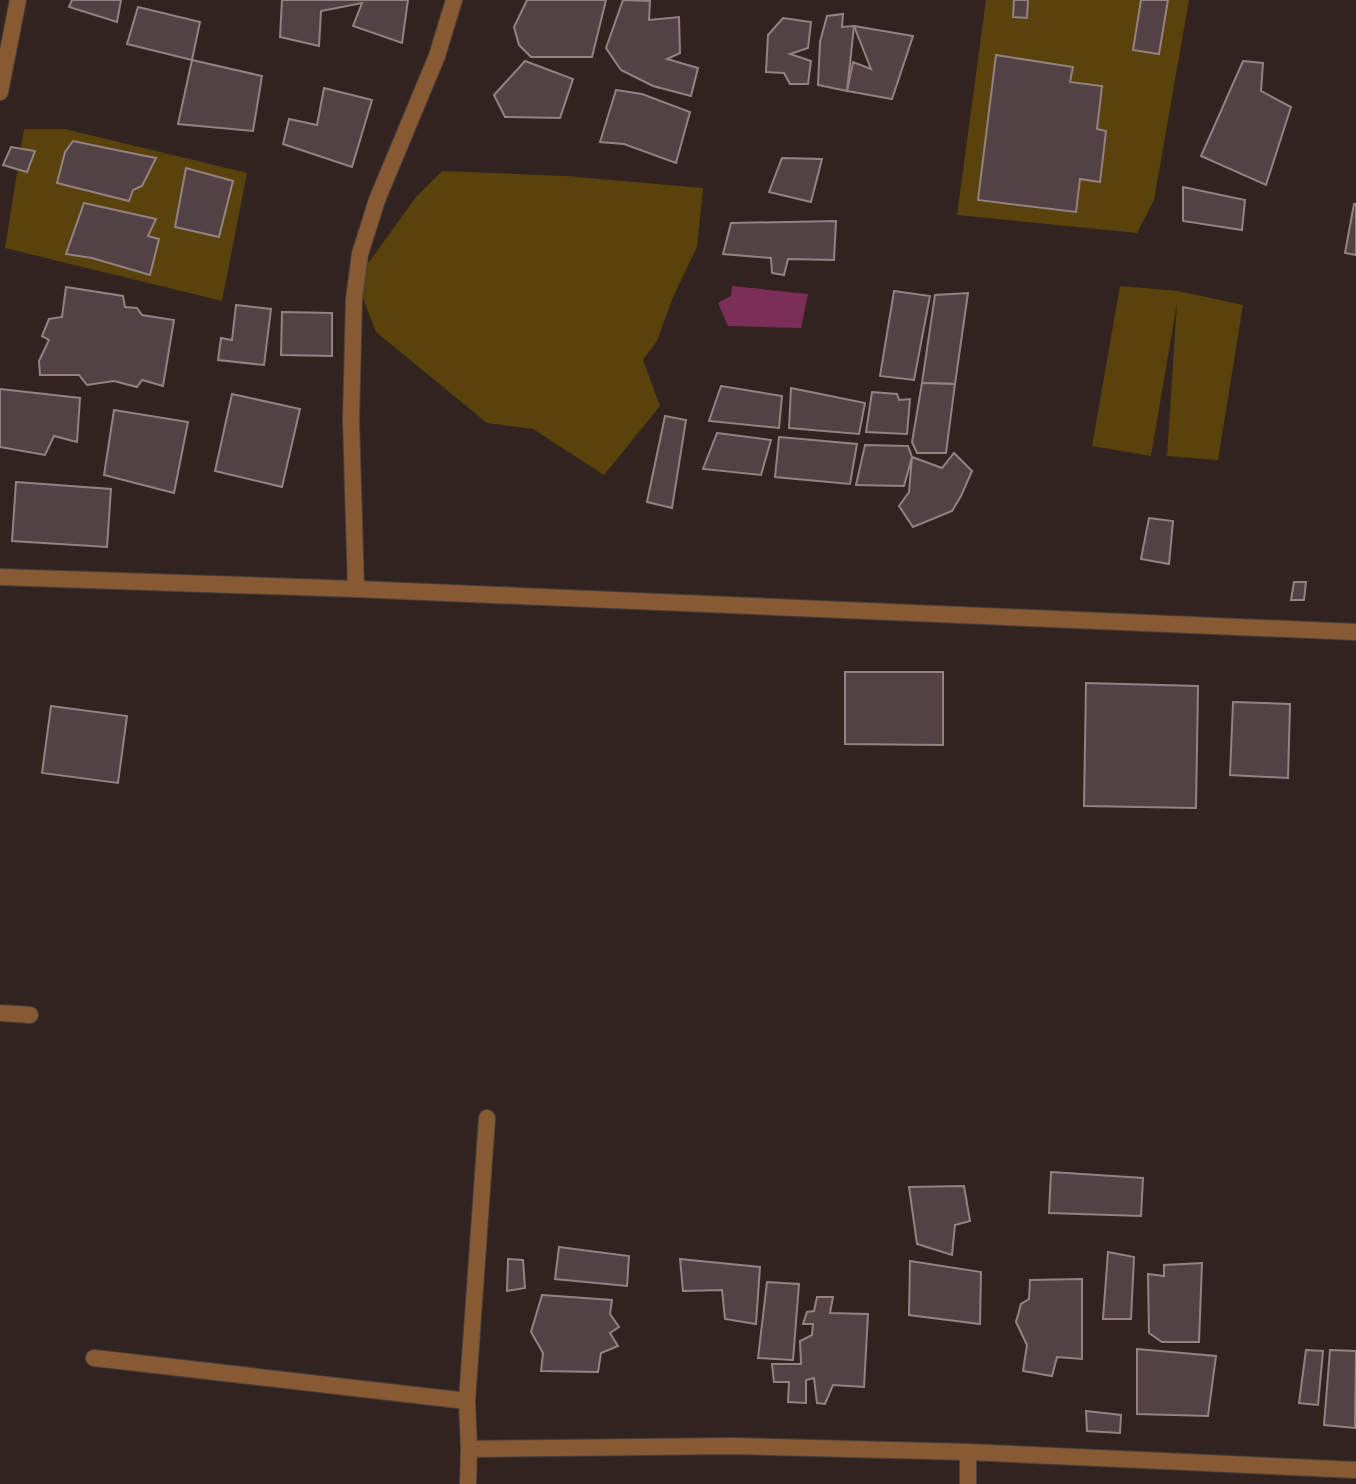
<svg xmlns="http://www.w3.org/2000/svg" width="1356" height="1484" font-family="Helvetica,sans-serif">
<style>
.green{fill:#59420b}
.water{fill:#7b2e57}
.building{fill:#524243;stroke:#948283;stroke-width:2}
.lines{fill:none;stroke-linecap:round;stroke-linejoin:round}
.street-casing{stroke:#4c403c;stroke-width:18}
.street{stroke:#875a34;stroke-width:16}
</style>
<rect width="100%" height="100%" fill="#312420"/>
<g class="green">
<path d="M986 0H1189L1154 200 1137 233 957 215Z"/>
<path d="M24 129H65L247 173 222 301 5 248Z"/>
<path d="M442 171 565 176 703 188 697 247 673 297 657 341 643 360 660 406 604 475 533 429 487 423 376 332 356 280 416 197Z"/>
<path d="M1120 286 1178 291 1243 305 1218 460 1167 456 1177 303 1151 456 1092 446Z"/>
</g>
<path class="water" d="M732 286 808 294 801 328 728 326 718 303 731 296Z"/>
<g class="building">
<path d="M72 0H121L117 22 69 7Z"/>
<path d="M282 0H408L402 43 353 26 362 3 321 11 319 46 280 37Z"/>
<path d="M527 0H606L592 57H531L519 45 514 27Z"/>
<path d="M623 0 650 1 649 20 679 17 680 53 667 59 698 68 691 96 653 86 621 70 606 48Z"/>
<path d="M1014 0H1028L1027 18 1013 17Z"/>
<path d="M1141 0H1168L1159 54 1133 50Z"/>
<path d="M138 7 200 22 192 60 127 44Z"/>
<path d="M843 14 842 27 854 26 847 91 818 85 820 42 827 16Z"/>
<path d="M783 18 811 22 808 48 790 54 811 61 808 84H790L784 73 766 72 768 35Z"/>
<path d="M854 26 913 36 892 99 847 91 853 62 871 69Z"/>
<path d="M996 55 1073 67 1070 82 1102 86 1097 129 1106 131 1100 182 1080 179 1076 212 978 200Z"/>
<path d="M192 60 262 76 253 131 178 124Z"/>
<path d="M525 61 573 79 560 118 505 117 494 95Z"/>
<path d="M1243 61 1263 63 1261 91 1291 107 1266 185 1201 156Z"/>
<path d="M324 88 372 100 352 167 283 144 289 119 317 125Z"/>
<path d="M616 90 642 94 690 112 676 163 624 144 600 142Z"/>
<path d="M73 141 116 150 156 158 142 186 133 190 129 201 57 183 65 152Z"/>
<path d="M11 147 35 151 27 172 3 165Z"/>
<path d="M782 158 822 159 811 202 769 192Z"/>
<path d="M186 168 233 181 219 237 175 227Z"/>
<path d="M1183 187 1245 200 1242 230 1183 221Z"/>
<path d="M84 203 156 219 148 236 159 239 150 275 92 258 66 254Z"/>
<path d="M1354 204H1356V255L1345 253Z"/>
<path d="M836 221 834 260 788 259 784 275 772 273 771 258 723 254 731 223Z"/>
<path d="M66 287 123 296 125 307 137 308 142 315 174 320 163 386 142 380 137 387 114 381 87 385 79 375H40L39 361 49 340 42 336 49 319 62 317Z"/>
<path d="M894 291 930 296 914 380 880 376Z"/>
<path d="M968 293 955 384 922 383 935 295Z"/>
<path d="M236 305 271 309 264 365 218 360 221 338 232 340Z"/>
<path d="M282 312 332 313V356L281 355Z"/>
<path d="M922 383 955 384 946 453H917L912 442Z"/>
<path d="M721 386 782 396 779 428 709 421Z"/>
<path d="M791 388 865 403 859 434 789 428Z"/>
<path d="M0 389 80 398 77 442 54 436 45 455 0 447Z"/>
<path d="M872 392 897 394 899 400 910 399 907 434 866 432Z"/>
<path d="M232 394 300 409 282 487 215 471Z"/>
<path d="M114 410 188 422 174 493 104 475Z"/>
<path d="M665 416 686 420 672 508 647 502Z"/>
<path d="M717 433 771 440 761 475 703 469Z"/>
<path d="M779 437 857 444 850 484 775 477Z"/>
<path d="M865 445 908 446 912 457 904 486 856 485Z"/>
<path d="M954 453 972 471 961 496 952 511 913 527 899 506 909 492 912 457 942 468Z"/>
<path d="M16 482 111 489 107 547 12 541Z"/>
<path d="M1149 518 1173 521 1169 564 1141 559Z"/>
<path d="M1294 582H1306L1304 600H1291Z"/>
<path d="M845 672H943V745L845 744Z"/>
<path d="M1086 683 1198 686 1196 808 1084 806Z"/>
<path d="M1233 702 1290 704 1288 778 1230 775Z"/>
<path d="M51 706 127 716 118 783 42 773Z"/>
<path d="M1051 1172 1143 1178 1141 1216 1049 1213Z"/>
<path d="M964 1186 970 1221 955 1225 952 1255 917 1244 909 1187Z"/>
<path d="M559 1247 629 1256 627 1286 555 1279Z"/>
<path d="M1108 1252 1134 1257 1131 1319H1103Z"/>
<path d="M508 1259 523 1260 525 1288 507 1291Z"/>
<path d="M680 1259 760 1267 756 1324 725 1319 722 1290 683 1291Z"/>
<path d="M910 1261 981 1272 980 1324 909 1315Z"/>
<path d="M1202 1263 1199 1342H1162L1149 1333 1148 1274 1164 1276V1265Z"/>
<path d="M1082 1279V1359L1057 1357 1052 1376 1023 1371 1027 1345 1016 1322 1021 1304 1029 1299 1030 1280Z"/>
<path d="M767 1282 799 1284 793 1360 758 1358Z"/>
<path d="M542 1295 612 1300 610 1314 619 1327 610 1333 618 1346 601 1353 598 1372 541 1371 543 1353 531 1332Z"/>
<path d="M817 1297H833L830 1313 868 1314 864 1387 833 1385 825 1404 817 1403 814 1378 806 1380V1403L788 1402 789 1382H774L772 1364H801L800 1341 812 1335 813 1324H803L807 1312 814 1311Z"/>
<path d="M1137 1349 1216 1356 1208 1416 1137 1414Z"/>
<path d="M1306 1350 1323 1351 1318 1405 1299 1403Z"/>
<path d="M1330 1350 1356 1351 1355 1428 1324 1425Z"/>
<path d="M1086 1411 1121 1415 1120 1433 1087 1431Z"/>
</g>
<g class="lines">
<g class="street-casing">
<g id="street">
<path d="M0 92 18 0"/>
<path d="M0 577 356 589 1356 632"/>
<path d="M356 589 351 420 354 299 360 254 377 200 437 56 454 0"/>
<path d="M0 1013 30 1015"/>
<path d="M94 1358 467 1401"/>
<path d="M469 1449 467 1401 487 1118"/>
<path d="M468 1484 469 1449 732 1446 968 1452 1356 1470"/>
<path d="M968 1484V1452"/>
</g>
</g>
<use href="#street" class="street"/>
</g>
</svg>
